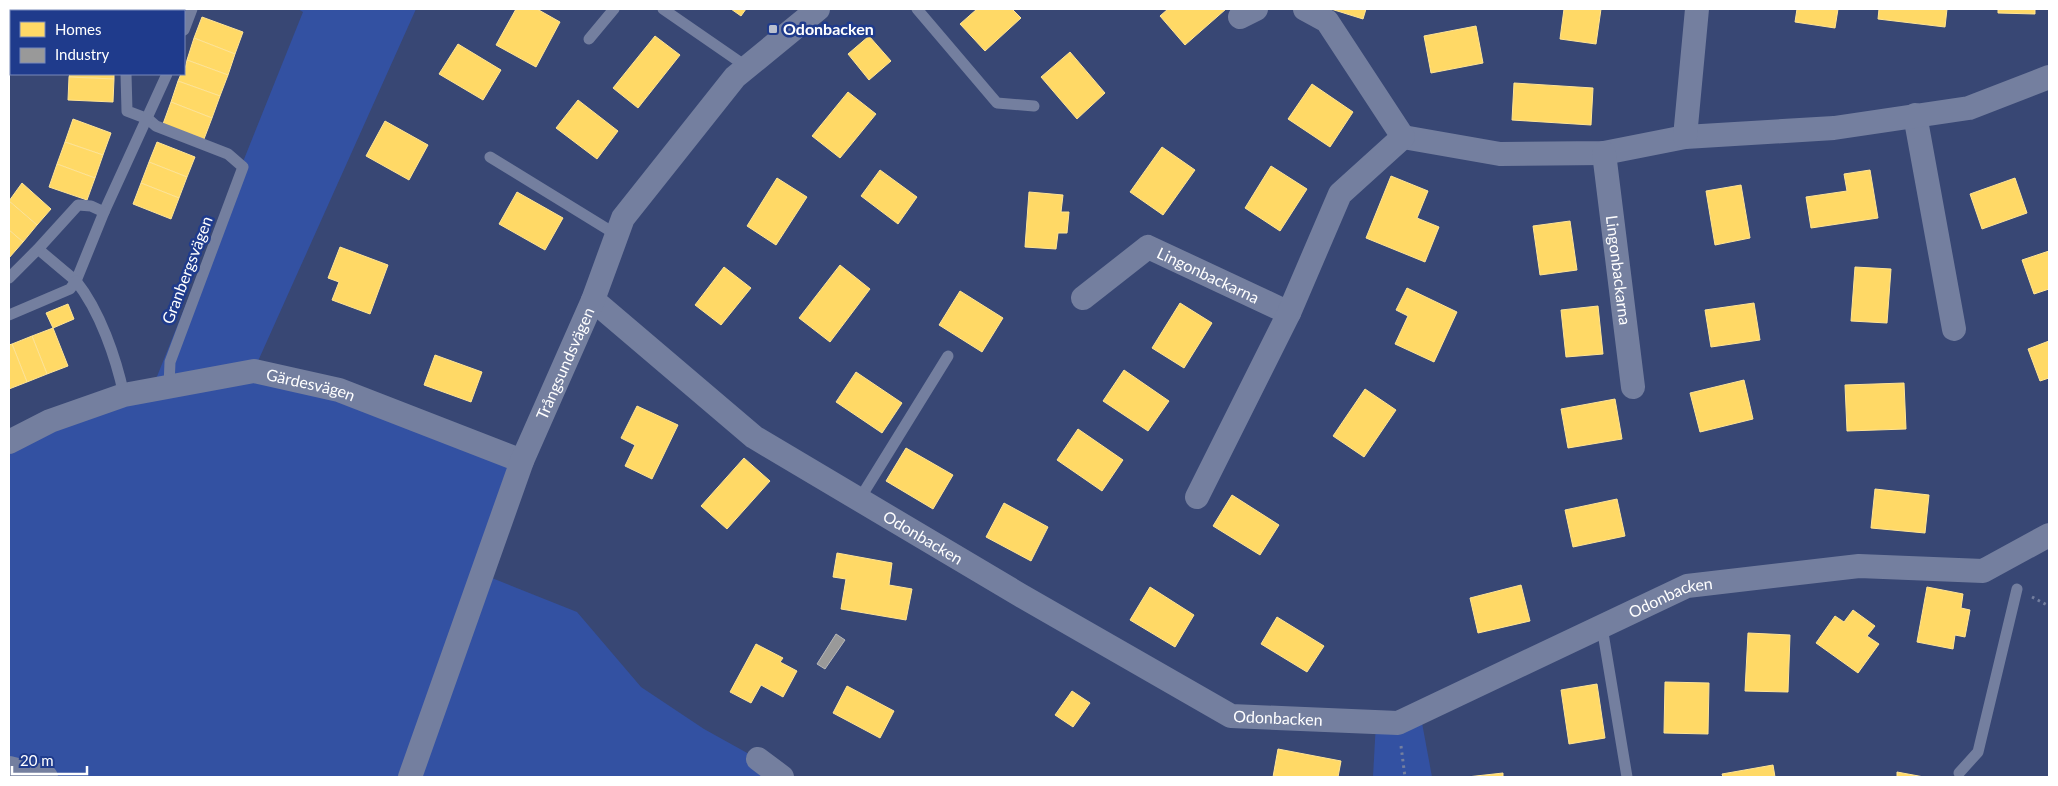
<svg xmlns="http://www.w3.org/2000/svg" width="2058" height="786" font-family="Lato,sans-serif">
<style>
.green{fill:#3351a2}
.homes{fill:#ffd966;stroke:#ffe494}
.industry{fill:#999;stroke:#b8b8b8}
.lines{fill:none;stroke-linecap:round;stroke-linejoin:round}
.path{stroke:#747f9f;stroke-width:3;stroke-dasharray:2.5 4;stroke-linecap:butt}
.service{stroke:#747f9f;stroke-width:11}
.minor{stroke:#747f9f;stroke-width:24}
.poi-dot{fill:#b9bfce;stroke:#1f3b8c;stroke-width:2}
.labels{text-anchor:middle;stroke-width:5;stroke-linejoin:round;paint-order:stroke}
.poi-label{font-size:16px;font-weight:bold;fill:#fff;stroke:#1f3b8c;text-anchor:start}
.street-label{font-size:16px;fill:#fff;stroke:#1f3b8c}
</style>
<rect width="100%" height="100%" fill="#384774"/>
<g class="green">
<path d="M298 9H416L254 370 522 461 482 574 577 612 641 687 704 729 758 759 782 777H46L9 768V442L152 389 303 12Z"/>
<path d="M1420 712 1432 777H1373L1376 722Z"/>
</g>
<g class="homes">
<path d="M516 9H537L560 22 536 67 496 45Z"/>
<path d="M731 9H746L741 16Z"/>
<path d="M977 9H1012L1021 18 985 51 960 24Z"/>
<path d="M1168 9H1226L1185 45 1160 16Z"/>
<path d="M1331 9H1366L1363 19Z"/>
<path d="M1564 9H1601L1596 44 1560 39Z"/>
<path d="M1793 9H1838L1835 28 1795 22 1797 9Z"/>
<path d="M1879 9H1947L1945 27 1878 19Z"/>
<path d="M1998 9H2035V14L1998 13Z"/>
<path d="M202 17 243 32 235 54 194 38Z"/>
<path d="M1476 26 1483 63 1431 73 1424 36Z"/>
<path d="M655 36 680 55 638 108 613 88Z"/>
<path d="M869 36 891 61 869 80 848 54Z"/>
<path d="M194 38 235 54 228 75 187 60Z"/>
<path d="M458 44 501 70 483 100 439 74Z"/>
<path d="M1070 52 1105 93 1077 119 1041 77Z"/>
<path d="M187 60 228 75 220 96 178 81 181 74H184Z"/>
<path d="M70 74H114V79L69 77Z"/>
<path d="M69 77 114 79 113 102 68 100Z"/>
<path d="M178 81 220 96 212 118 171 102Z"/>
<path d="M1514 83 1593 88 1591 125 1512 120Z"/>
<path d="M1312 84 1353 112 1330 147 1288 119Z"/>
<path d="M848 92 876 114 840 158 812 136Z"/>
<path d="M578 100 618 131 597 159 556 128Z"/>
<path d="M171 102 212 118 204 139 163 124Z"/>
<path d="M73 119 111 133 103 155 65 142Z"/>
<path d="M385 121 428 145 409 180 366 156Z"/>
<path d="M65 142 103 155 95 178 57 164Z"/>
<path d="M157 142 195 157 187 177 149 162Z"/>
<path d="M1162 147 1195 170 1163 215 1130 192Z"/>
<path d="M149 162 187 177 179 198 141 183Z"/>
<path d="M57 164 95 178 87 200 49 187Z"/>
<path d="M1271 166 1307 189 1280 231 1245 208Z"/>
<path d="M880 170 917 197 898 224 861 196Z"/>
<path d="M1870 170 1878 218 1811 228 1806 197 1847 191 1844 174Z"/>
<path d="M1391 176 1428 191 1417 218 1439 227 1425 262 1366 238Z"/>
<path d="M777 178 807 197 776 245 747 226Z"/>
<path d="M2015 178 2027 213 1982 229 1970 194Z"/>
<path d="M22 183 51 209 37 225 9 201Z"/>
<path d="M141 183 179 198 171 219 133 204Z"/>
<path d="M1741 185 1750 238 1715 245 1706 191Z"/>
<path d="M517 192 563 218 545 250 499 224Z"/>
<path d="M1029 192 1063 195 1061 212H1069L1067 233H1058L1056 249 1025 247Z"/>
<path d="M9 201 37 225 23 242 9 230Z"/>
<path d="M1570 221 1577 270 1540 275 1533 226Z"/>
<path d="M9 230 23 242 9 258Z"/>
<path d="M340 247 388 265 370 314 332 300 339 282 328 278Z"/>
<path d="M2049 251V289L2034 294 2022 260Z"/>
<path d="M840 265 870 289 830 342 799 318Z"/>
<path d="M724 267 751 288 721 325 695 305Z"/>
<path d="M1855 267 1891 269 1887 323 1851 321Z"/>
<path d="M1407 288 1457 312 1434 362 1395 344 1408 316 1396 310Z"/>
<path d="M960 291 1003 318 982 352 939 325Z"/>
<path d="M1180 303 1212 323 1184 368 1152 348Z"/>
<path d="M1754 303 1760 340 1711 347 1705 310Z"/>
<path d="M68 304 74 319 53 328 46 313Z"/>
<path d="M1598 306 1603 354 1566 357 1561 310Z"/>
<path d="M53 328 68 366 47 374 32 336Z"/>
<path d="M32 336 47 374 27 382 12 344Z"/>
<path d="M2049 341V378L2040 381 2028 349Z"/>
<path d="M12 344 27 382 9 389V345Z"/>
<path d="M435 355 482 372 471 402 424 385Z"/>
<path d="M1124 370 1169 401 1148 431 1103 401Z"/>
<path d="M856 372 902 403 882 433 836 402Z"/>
<path d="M1744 380 1753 419 1700 432 1690 393Z"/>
<path d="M1904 383 1906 429 1847 431 1845 385Z"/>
<path d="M1365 389 1396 410 1364 457 1333 436Z"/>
<path d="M1615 399 1622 439 1568 448 1561 409Z"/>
<path d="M637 406 678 425 652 479 625 466 635 445 621 438Z"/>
<path d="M1078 429 1123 460 1102 491 1057 460Z"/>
<path d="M906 448 953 475 933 509 886 481Z"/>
<path d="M744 458 770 481 727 529 701 506Z"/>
<path d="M1875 489 1929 495 1925 533 1871 528Z"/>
<path d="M1232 495 1279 525 1260 555 1213 526Z"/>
<path d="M1617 499 1625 536 1573 547 1565 510Z"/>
<path d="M1004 503 1048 527 1031 561 986 537Z"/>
<path d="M837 553 892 563 889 585 912 589 906 620 841 609 846 579 833 577Z"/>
<path d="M1521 585 1530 621 1478 633 1470 598Z"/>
<path d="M1150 587 1194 615 1175 647 1130 620Z"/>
<path d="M1927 587 1963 594 1961 608 1970 610 1965 637 1955 635 1953 649 1917 642Z"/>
<path d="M1853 610 1875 626 1867 636 1879 644 1858 673 1816 643 1835 616 1844 622Z"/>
<path d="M1277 617 1324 646 1307 672 1261 644Z"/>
<path d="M1748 633 1790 635 1788 692 1745 691Z"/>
<path d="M756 644 783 658 780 662 797 671 783 697 761 685 751 703 730 692Z"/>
<path d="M1665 682 1709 683 1708 734 1664 733Z"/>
<path d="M1597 684 1605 738 1569 744 1561 690Z"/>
<path d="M847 686 894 711 880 738 833 713Z"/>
<path d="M1072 691 1090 703 1073 727 1055 715Z"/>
<path d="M1278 749 1341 761 1338 777H1273Z"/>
<path d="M1773 765 1775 777H1723L1722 774Z"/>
<path d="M1897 772 1924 777H1897Z"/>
<path d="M1503 773V777H1467Z"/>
</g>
<path class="industry" d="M836 634 845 640 825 669 817 664Z"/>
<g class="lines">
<g class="path">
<path d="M2032 597 2049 606"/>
<path d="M1401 746 1405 777"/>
</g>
<g class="service">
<path d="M663 9 747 67"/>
<path d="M917 9 997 103 1034 106"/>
<path d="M184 30 192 9"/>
<path d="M589 39 614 9"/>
<path d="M126 74 127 111 148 119 156 126 228 154 243 167 170 362 169 386"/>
<path d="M490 157 617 235"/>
<path d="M104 212 167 74"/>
<path d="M9 278 38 249 76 281 104 212 91 206 78 205 38 249"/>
<path d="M9 315 70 289 76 281C100 311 116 358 124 395"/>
<path d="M859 500 948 356"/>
<path d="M1602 627 1627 777"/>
<path d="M1959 773 1978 752 2017 589"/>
</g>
<g class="minor">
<path d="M1240 17 1256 9"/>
<path d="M1915 115 1954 329"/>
<path d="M1403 137 1500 154 1604 153 1685 137 1834 128 1969 108 2049 77"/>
<path d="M1685 137 1697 9"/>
<path id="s1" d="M1604 153 1633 387"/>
<path id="s2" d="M1083 298 1148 247 1289 313"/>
<path id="s3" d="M593 300 754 437 1020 595 1231 716 1398 723 1687 586 1859 566 1983 571 2049 535"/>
<path id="s4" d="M9 442 50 421 124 395 254 371 339 390 522 461"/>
<path d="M1197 497 1289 313 1340 194 1403 137 1327 21 1305 9"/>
<path d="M758 759 782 777"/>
<path d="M9 768 46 777"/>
<path id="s5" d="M410 777 522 461 593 300 623 218 735 77 818 9"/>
</g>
</g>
<rect class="poi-dot" x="768" y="24" width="10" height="10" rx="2.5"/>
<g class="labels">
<g class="poi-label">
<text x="783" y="35">Odonbacken</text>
</g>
<g class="street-label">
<text transform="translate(187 270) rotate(-69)" y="6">Granbergsvägen</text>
<text dy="6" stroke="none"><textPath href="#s1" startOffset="118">Lingonbackarna</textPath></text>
<text dy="6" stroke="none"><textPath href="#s2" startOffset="149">Lingonbackarna</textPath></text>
<text dy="6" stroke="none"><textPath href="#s5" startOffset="442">Trångsundsvägen</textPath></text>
<text dy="6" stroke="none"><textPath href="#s4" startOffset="315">Gärdesvägen</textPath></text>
<text dy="6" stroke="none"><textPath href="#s3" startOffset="408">Odonbacken</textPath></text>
<text dy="6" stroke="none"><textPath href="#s3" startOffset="1232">Odonbacken</textPath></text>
<text dy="6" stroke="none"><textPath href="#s3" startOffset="811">Odonbacken</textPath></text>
</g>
</g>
<rect width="2058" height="786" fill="none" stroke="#ffffff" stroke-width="20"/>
<rect x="10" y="10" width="175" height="65" fill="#1f3b8c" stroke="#7989ba"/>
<rect x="20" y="22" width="25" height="15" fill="#ffd966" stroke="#7989ba"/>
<text x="55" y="35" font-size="15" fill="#ffffff">Homes</text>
<rect x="20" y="48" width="25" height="15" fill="#999999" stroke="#7989ba"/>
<text x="55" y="60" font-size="15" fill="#ffffff">Industry</text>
<path d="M12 766v8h75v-8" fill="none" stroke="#ffffff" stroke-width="2.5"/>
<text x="20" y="766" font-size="15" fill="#ffffff" stroke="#1f3b8c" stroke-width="4" paint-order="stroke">20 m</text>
</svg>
